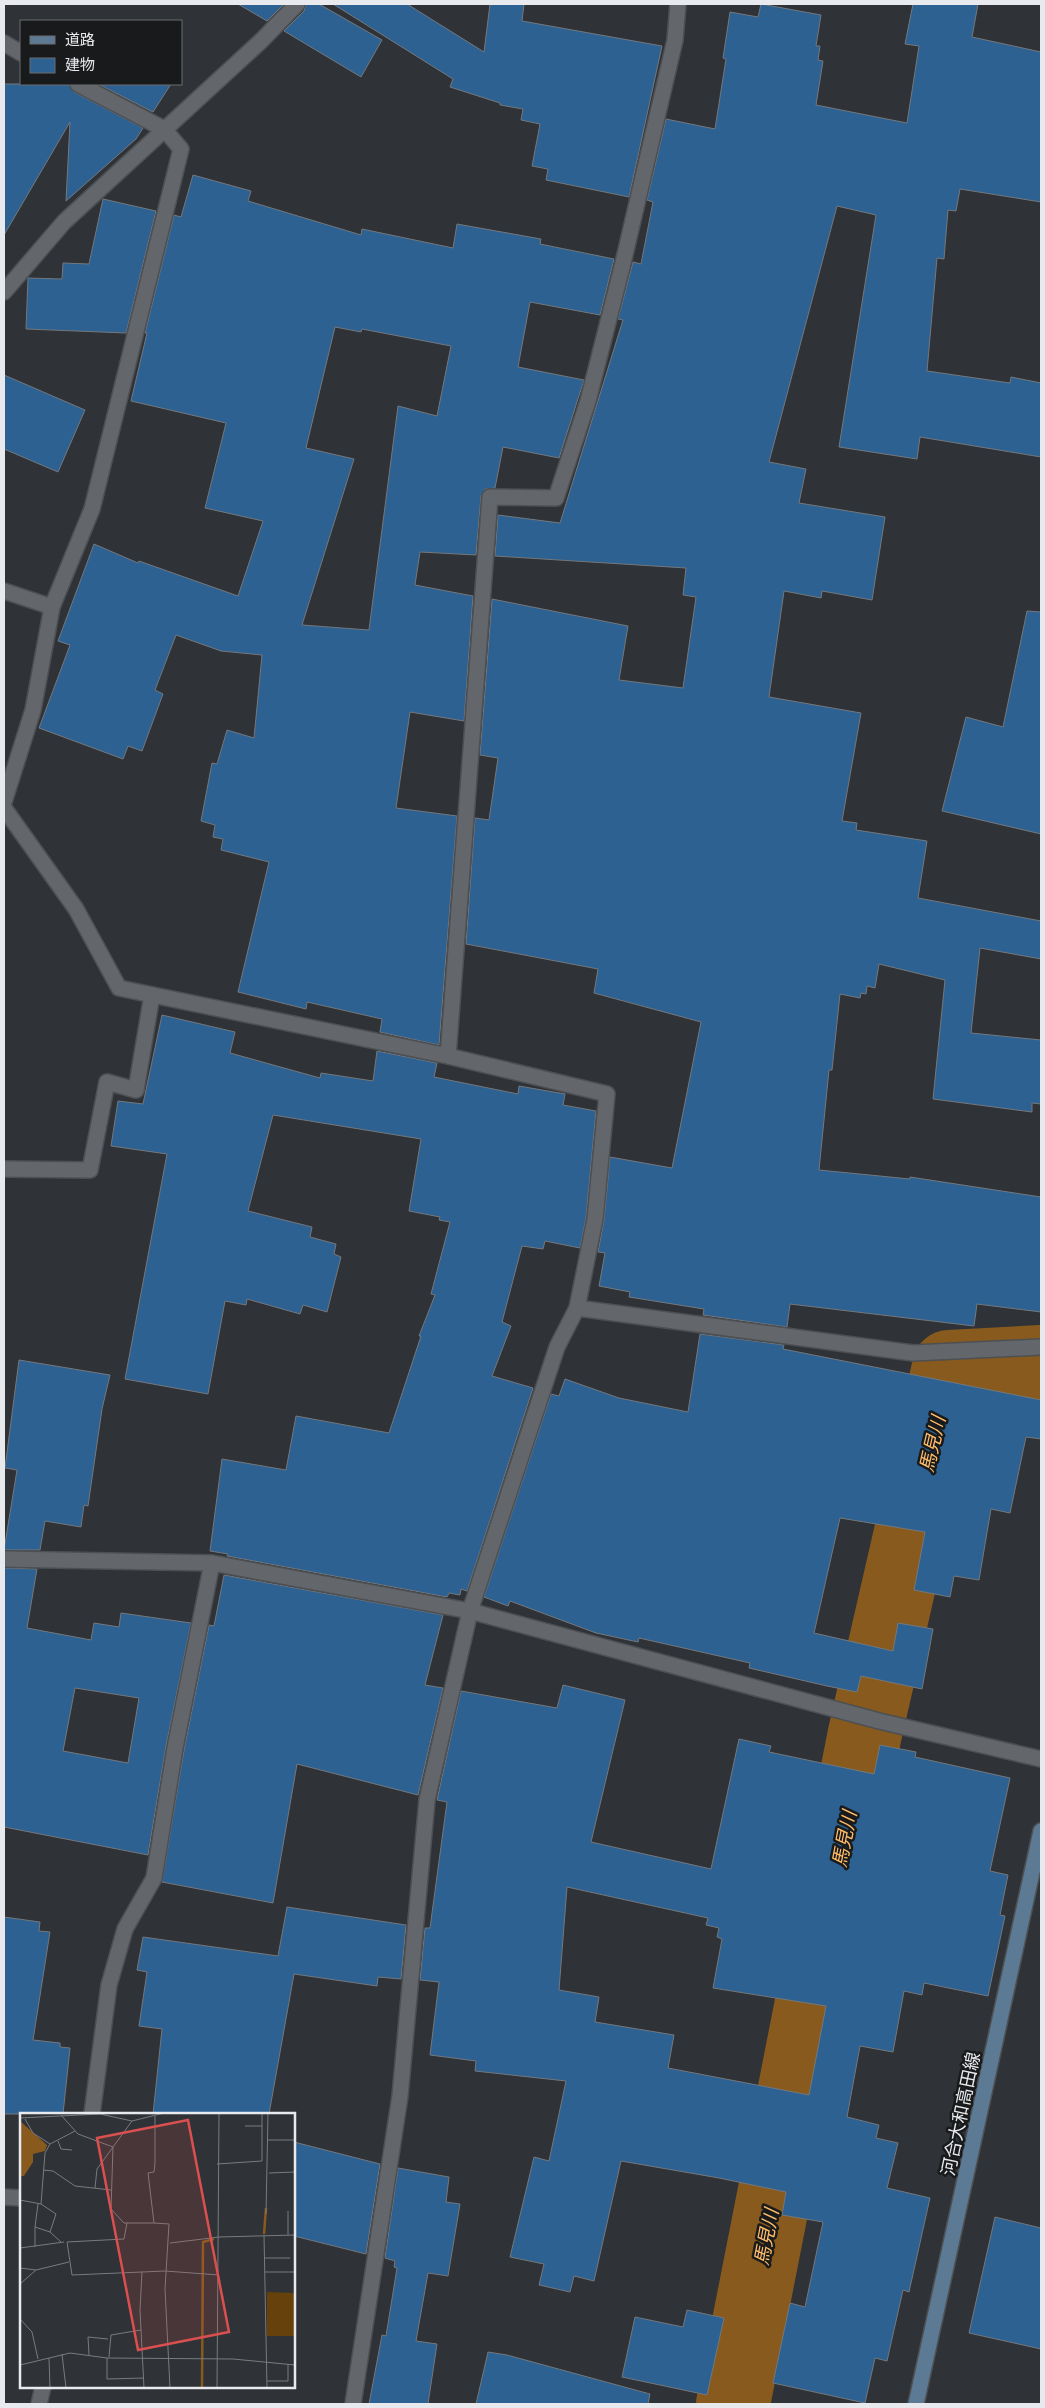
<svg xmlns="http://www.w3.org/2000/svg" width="1045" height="2408" font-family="'Fira Sans','Noto Sans JP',sans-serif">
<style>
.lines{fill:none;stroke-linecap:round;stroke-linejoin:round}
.river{stroke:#885a1d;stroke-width:74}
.building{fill:#2d6192;stroke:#74787c;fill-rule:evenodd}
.street-casing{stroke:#4d5053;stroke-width:18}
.secondary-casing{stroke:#4d5053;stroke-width:18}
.street{stroke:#63676c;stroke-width:15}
.secondary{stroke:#5d7a95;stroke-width:15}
.labels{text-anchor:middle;stroke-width:5;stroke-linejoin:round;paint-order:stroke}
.street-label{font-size:18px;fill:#e8eaed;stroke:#181a1b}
.water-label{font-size:19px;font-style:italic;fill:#ffbc69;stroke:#181a1b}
.inset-river{fill:none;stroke:#885a1d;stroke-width:2.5}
.inset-road{fill:none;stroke:#797c7f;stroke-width:1}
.view{fill:#da4f4f;fill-opacity:0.15;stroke:#da4f4f;stroke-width:2.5}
.inset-edge{fill:none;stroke:#e8eaed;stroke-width:2.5}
</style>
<rect width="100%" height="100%" fill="#2f3236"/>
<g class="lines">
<path class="river" d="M733 2404 865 1733 949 1367 1041 1362"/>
</g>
<g class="building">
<path d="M238 4H284L267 21Z"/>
<path d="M306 4H319L382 40 361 77 284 31 304 11Z"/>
<path d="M333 4H407L484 52 490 4H524L522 21 662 46 629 197 546 180 548 169 532 166 540 124 521 120 523 109 500 105V103L450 87 453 79Z"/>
<path d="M761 4 821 15 816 46H820L818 60 823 61 816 105 907 123 919 46 905 44 913 4H978L972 37 1041 52V202L960 189 956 211 948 210 944 259 937 258 927 371 1010 383 1011 377 1041 383V457L920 437 917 459 839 447 876 215 837 206 769 462 806 469 799 503 885 517 872 600 822 591 821 598 784 591 769 697 861 713 842 821 857 823 856 830 927 841 918 898 1041 921V959L980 948 971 1033 1041 1040V1104L1032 1103V1112L933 1099 945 980 879 964 875 988 867 986 866 994 861 993 860 998 840 994 832 1070H829L819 1170 910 1179V1177L1041 1197V1312L977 1304 974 1326 790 1304 787 1327 703 1315 704 1309 629 1297 630 1292 599 1286 605 1253 598 1252 604 1220 610 1157 672 1168 701 1022 594 993 598 969 466 944 475 818 489 820 498 758 480 755 492 599 628 626 619 680 683 688 696 597 683 595 686 568 495 556 498 515 560 523 623 320 618 319 633 262 641 264 653 202 647 200 666 119 715 129 726 59 723 58 730 12 758 17Z"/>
<path d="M4 84H69L74 92 143 128 136 139 66 201 70 122 4 235Z"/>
<path d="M98 84H171L153 112Z"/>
<path d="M193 175 251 191 248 201 361 235 362 229 453 248 457 224 541 239 540 244 614 259 600 315 530 302 518 367 584 380 559 458 503 447 495 488 485 489 481 496 476 555 420 552 415 585 473 596 464 721 410 712 396 808 457 816 439 1045 380 1032 382 1019 307 1002 306 1009 238 992 269 862 221 850 223 839 213 837 215 825 201 821 212 763 217 764 227 730 254 738 262 655 221 651 176 635 155 690 163 694 142 751 128 746 123 759 39 728 70 645 58 641 94 544 138 563 139 561 238 596 263 521 205 508 226 423 131 401 147 333H145L174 215 181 217ZM335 327 361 332 362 329 451 346 437 416 398 406 369 630 302 625 354 459 306 448Z"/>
<path d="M103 199 156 211 126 333 26 329 28 278 62 279 63 263 89 264Z"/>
<path d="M4 375 85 410 58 472 4 449Z"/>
<path d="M1027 611 1041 612V834L942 811 966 717 1003 727Z"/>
<path d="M162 1015 235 1032 230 1053 320 1078 321 1073 373 1081 377 1051 437 1063 434 1077 518 1094 519 1086 565 1094 563 1105 596 1111 586 1218 580 1248 545 1241 543 1249 522 1246 502 1322 511 1326 492 1376 533 1388 467 1591 461 1589 460 1595 449 1593 447 1597 227 1556 228 1554 210 1551 222 1459 286 1470 296 1416 389 1433 421 1336H419L435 1295 431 1294 450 1222 439 1220 440 1217 409 1211 421 1139 273 1115 248 1211 312 1227 310 1237 336 1244 334 1254 341 1257 327 1312 303 1305 300 1314 247 1299 246 1305 225 1301 208 1394 125 1379 167 1154 111 1146 118 1101 143 1104Z"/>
<path d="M700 1334 784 1345 783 1349 1041 1400V1439L1026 1437 1010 1513 991 1509 979 1580 954 1576 950 1597 914 1590 925 1532 840 1518 814 1633 893 1651 898 1623 933 1629 922 1689 861 1676 857 1692 827 1686 749 1668 750 1663 639 1638 638 1642 596 1633 510 1601 508 1606 484 1597 551 1394 559 1396 565 1379 619 1398 688 1412Z"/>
<path d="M19 1360 110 1375 102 1409 88 1506 84 1505 81 1527 45 1521 40 1550H4L17 1470 5 1468Z"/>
<path d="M4 1568 37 1569 27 1628 91 1640 94 1623 119 1627 121 1613 191 1623 166 1746 148 1855 4 1827ZM75 1688 139 1698 128 1763 63 1751Z"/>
<path d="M224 1575 443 1615 425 1685 443 1688 418 1795 297 1764 273 1903 162 1882 184 1750 209 1625 214 1626Z"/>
<path d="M563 1685 625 1700 591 1842 711 1869 739 1739 771 1746 769 1752 874 1774 880 1745 916 1752 915 1757 1010 1778 990 1871 1008 1875 1000 1915 1005 1916 988 1996 924 1983 922 1995 904 1991 893 2052 860 2046 847 2117 879 2125 876 2138 898 2143 887 2188 930 2198 909 2292 903 2290 887 2361 875 2358 865 2403 773 2383 790 2303 805 2307 823 2222 782 2215 786 2192 719 2178 621 2161 594 2281 574 2276 570 2292 539 2285 544 2264 510 2257 534 2157 549 2161 566 2081 475 2071 476 2061 430 2055 439 1982 420 1980 425 1928H430L447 1802 437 1800 461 1691 557 1708ZM567 1887 708 1918 706 1925 719 1928 717 1937 722 1939 713 1988 826 2006 809 2095 668 2068 674 2035 595 2022 599 1997 559 1990Z"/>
<path d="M287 1907 406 1925 401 1979 378 1977 377 1986 294 1974 269 2114H153L162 2029 139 2026 147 1972 137 1970 143 1937 278 1956Z"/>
<path d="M4 1917 40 1922 39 1931 50 1932 33 2040 60 2043V2047L70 2048 63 2114H4Z"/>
<path d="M294 2142 380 2164 366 2254 294 2236Z"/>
<path d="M398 2168 449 2177 446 2202 460 2204 448 2276 428 2273 416 2341 437 2344 428 2404H369L382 2335 386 2336 397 2268 394 2267 395 2261 385 2258Z"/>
<path d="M995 2217 1041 2228V2349L969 2333Z"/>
<path d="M687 2310 724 2318 707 2395 622 2377 635 2317 683 2327Z"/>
<path d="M488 2352 507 2355 650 2394 648 2404H476Z"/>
</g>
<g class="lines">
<g class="street-casing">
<g id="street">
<path d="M4 43 21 53"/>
<path d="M4 292 64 222 261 41 297 4"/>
<path d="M4 591 52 607"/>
<path d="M4 802 33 710 52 607 92 509 181 149 164 129 78 84"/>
<path d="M4 808 76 909 119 988 448 1056"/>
<path d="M4 1169 90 1170 107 1082 136 1090 152 995"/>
<path d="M577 1308 913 1353 1041 1347"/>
<path d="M4 1559 212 1563 470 1611 879 1721 1041 1759"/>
<path d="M92 2114 109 1985 125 1929 154 1878 175 1748 212 1563"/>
<path d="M4 2197 21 2198"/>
<path d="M39 2404 43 2387"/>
<path d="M353 2404 400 2096 427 1800 470 1611 557 1347 577 1308 595 1219 607 1094 448 1056 490 497 556 498 588 401 623 263 675 40 678 4"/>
</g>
</g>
<g class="secondary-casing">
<path id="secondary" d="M916 2404 1041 1831"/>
</g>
<use href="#street" class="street"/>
<use href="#secondary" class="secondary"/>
</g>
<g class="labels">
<g class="street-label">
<text transform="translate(961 2114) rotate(-78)" y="6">河合大和高田線</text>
</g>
<g class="water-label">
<text transform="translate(932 1444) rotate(-77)" y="7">馬見川</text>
<text transform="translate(844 1839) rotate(-79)" y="7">馬見川</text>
<text transform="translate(766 2237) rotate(-79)" y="7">馬見川</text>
</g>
</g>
<g transform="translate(20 2113)">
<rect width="275" height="275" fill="#2f3236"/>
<path d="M247 179 275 180V223H247Z" fill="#66410c"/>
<path d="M0 8 27 32 25 38 13 41V49L4 63H0Z" fill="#885a1d"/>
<path class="inset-river" d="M244 121 246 95M182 275 183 129 194 126"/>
<path class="inset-road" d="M41 2 58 21 93 34M135 3V50L134 59 128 60 134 110 149 111 145 176 150 275M0 5 80 1 112 8 144 0M5 6 13 20 30 31 25 40 21 91M225 13H242M248 27H275M38 28 41 36 52 37M30 31 55 18M93 34 91 96 104 110H134M197 51 242 48V0M23 57 33 58 55 73 91 77M249 60 275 59M75 75 77 56 112 8M0 87 21 91 36 101 30 119 41 129M18 91 15 114 30 119M246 101 248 0M107 110 104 126 47 129 52 162 145 158 199 162M15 114V134M244 122 247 275M268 122V98M150 130 199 124 275 122M0 135 44 129M244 145H270M0 155 16 157 49 149M122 159 120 197 124 275M245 159H275M0 171 16 157M0 206 12 219 18 246M42 241 46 275M69 242 68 224 88 226M89 244 91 222 121 217M29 245 30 275M87 245V266L124 265M0 252 50 240 87 245 213 246 275 252M247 268H268V251M197 275 199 0"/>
<path class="view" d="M168 7 209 219 118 237 77 25Z"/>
<rect width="275" height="275" class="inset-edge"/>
</g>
<rect width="1045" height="2408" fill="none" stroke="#e8eaed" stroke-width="10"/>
<rect x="20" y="20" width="162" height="65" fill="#181a1b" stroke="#6b6d6f"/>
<rect x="30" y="36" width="25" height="8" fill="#5d7a95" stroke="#6b6d6f"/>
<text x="65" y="45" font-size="15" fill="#e8eaed">道路</text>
<rect x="30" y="58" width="25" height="15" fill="#2d6192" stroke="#6b6d6f"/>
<text x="65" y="70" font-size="15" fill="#e8eaed">建物</text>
</svg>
